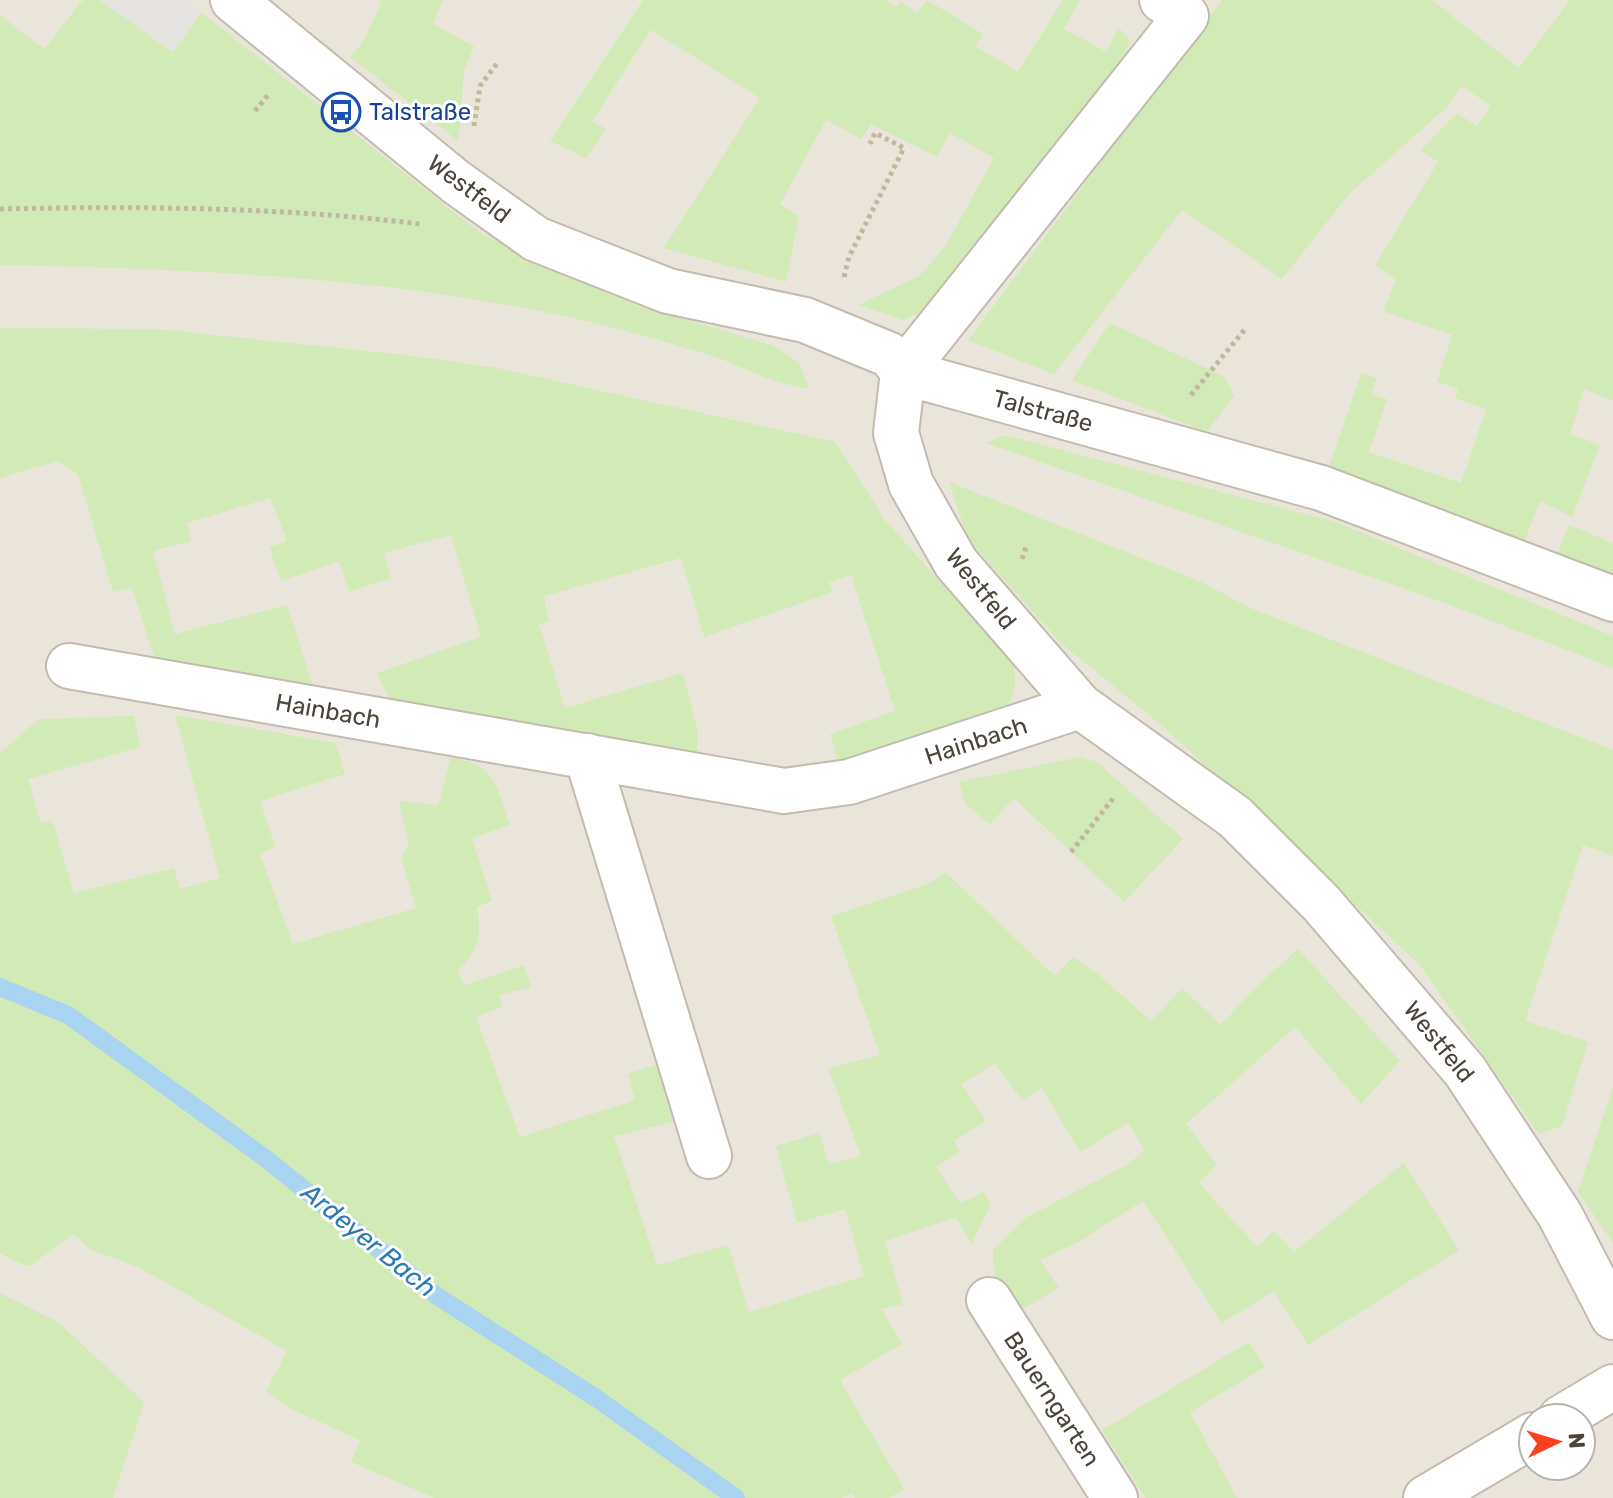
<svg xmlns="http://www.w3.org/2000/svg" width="1613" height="1498" font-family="Rubik,sans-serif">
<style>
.residential{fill:#eae5da;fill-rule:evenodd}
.green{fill:#d2eab5}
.parking{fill:#e5e3e0}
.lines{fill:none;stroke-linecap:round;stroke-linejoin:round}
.stream{stroke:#a9d4f2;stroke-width:18}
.minor-casing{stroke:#c2bbae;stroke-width:48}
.path{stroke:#c4b79f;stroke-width:5;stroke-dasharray:4 4;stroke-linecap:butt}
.minor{stroke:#fff;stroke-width:44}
.labels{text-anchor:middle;stroke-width:6;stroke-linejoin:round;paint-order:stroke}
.transit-label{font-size:24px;fill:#164399;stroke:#fff;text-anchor:start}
.street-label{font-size:24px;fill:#4b4439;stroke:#fff}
.water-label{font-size:26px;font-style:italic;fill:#2e7ab2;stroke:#fff}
</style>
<rect width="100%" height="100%" fill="#f6f3ec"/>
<g class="residential">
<path d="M0 0H1613V1498H804L0 884ZM1533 1418H1581V1466H1533Z"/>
<path d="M74 1234 285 1308 530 1498H0V1254L29 1267Z"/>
</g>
<g class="green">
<path d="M83 0H99L173 52 201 12 479 232 569 277 637 305 775 346 799 363 809 388C774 385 745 367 712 356 661 340 607 325 554 314 372 276 186 269 0 265V15L44 49Z"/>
<path d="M378 0H443L433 24 474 46 464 71 458 141 350 57 363 42 382 2Z"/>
<path d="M643 0H885L896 7 900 1 917 13 927 0 983 34 975 46 1018 72 1063 0H1080L1064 29 1107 52 1118 27 1130 40 1123 59 939 305 903 320 858 305 919 276 945 247 994 158 950 133 937 157 871 124 861 139 826 120 780 204 799 216 786 282 664 248 760 98 651 30 592 121 606 129 586 158 550 141Z"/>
<path d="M1222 0H1432L1519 68 1570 0H1613V401L1584 389 1570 434 1600 445 1572 517 1540 501 1524 543 1327 473 1361 373 1377 378 1371 394 1387 399 1369 452 1461 483 1486 409 1455 398 1458 389 1437 382 1452 335 1383 311 1396 280 1375 265 1438 162 1421 150 1457 113 1477 126 1491 106 1462 86 1448 106 1349 194 1282 279 1182 210 1054 374 968 340Z"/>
<path d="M1110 323 1225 377 1234 396 1207 432 1072 380Z"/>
<path d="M0 328 157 329 406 355 497 368 835 442 885 520 1014 665 1015 685 1011 700 1002 713 839 766 830 734 895 711 851 575 829 582 833 592 704 637 681 558 544 596 549 621 539 624 565 708 683 673 698 733 696 767 394 709 377 673 481 637 451 535 384 553 391 578 349 592 339 561 281 581 269 547 287 541 270 498 187 523 191 541 153 551 175 634 287 605 312 683 309 692 156 663 132 588 113 592 78 475 57 461 0 478Z"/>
<path d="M1005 435 1336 522 1613 636V668L1445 603 986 443Z"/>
<path d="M949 482 1197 580 1253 609 1613 750V856L1583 845 1525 1021 1588 1042 1562 1126 1539 1134 1419 964 1166 729 1061 643 968 539Z"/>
<path d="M1569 525 1613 543V581L1555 560Z"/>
<path d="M175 715 336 743 345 774 260 801 275 846 260 855 293 944 416 908 401 859 409 844 399 801 438 805 451 758C495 762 498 789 510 825L472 838 492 901 477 907C482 936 479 950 458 970L464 985 524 965 531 987 499 995 502 1007 476 1017 520 1137 635 1100 628 1074 664 1062 686 1119 614 1136 657 1265 728 1245 749 1312 864 1276 845 1209 797 1223 776 1146 819 1133 829 1164 861 1156 828 1068 880 1055 831 916 930 883 945 872 1055 976 1073 957 1100 976 1151 1021 1182 988 1221 1025 1257 986 1298 949 1400 1061 1361 1104 1295 1027 1186 1124 1217 1165 1199 1183 1257 1247 1274 1231 1294 1252 1404 1163 1459 1250 1308 1345 1274 1291 1222 1323 1143 1201 1080 1241 1040 1260 1059 1288 1014 1314 995 1285 993 1250 1025 1218 1127 1165 1145 1150 1128 1123 1080 1152 1042 1088 1022 1100 995 1064 961 1084 986 1121 954 1141 960 1152 936 1167 960 1203 984 1192 991 1204 971 1244 956 1217 885 1241 903 1304 881 1309 902 1344 840 1380 904 1489 889 1498H855L852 1493 842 1498H434L351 1462 360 1440 289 1408 266 1391 287 1351 138 1267 89 1249 74 1234 29 1267 0 1254V753L39 719 134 716 140 747 28 779 41 823 52 820 74 893 174 868 180 889 220 878Z"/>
<path d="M1080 757 1097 762 1183 839 1124 902 1014 798 990 824 966 805 959 782Z"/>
<path d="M1613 1087V1243L1578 1192Z"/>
<path d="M0 1293 58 1322 144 1402 113 1498H0Z"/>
<path d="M1249 1342 1265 1367 1190 1412 1237 1498H1146L1102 1430Z"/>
</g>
<path class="parking" d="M99 0H185L201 12 173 52Z"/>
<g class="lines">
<path class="stream" d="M0 987 68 1015 265 1158 437 1296 596 1398 736 1498"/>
<g class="minor-casing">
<g id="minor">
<path d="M233 0 456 182 536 239 668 291 805 320 890 355 903 372 896 433 911 484 956 563 1080 706 1235 817 1321 903 1465 1071 1560 1215 1613 1317"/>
<path d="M1162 0 1186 16 903 372 1321 488 1613 599"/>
<path d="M69 666 784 791 849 782 1080 706"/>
<path d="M587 756 709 1156"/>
<path d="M989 1300 1115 1498"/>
<path d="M1561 1418 1613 1387"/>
<path d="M1426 1498 1533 1435"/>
</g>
</g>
<g class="path">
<path d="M255 111 268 95"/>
<path d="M474 126 480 86 498 62"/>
<path d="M0 209C140 206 281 207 420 224"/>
<path d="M844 277 849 257 904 148 875 133 870 144"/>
<path d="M1191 395 1246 328"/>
<path d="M1022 559 1027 544"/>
<path d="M1071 852 1115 796"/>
</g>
<use href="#minor" class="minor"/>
</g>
<defs>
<g id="bus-ring" transform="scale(2)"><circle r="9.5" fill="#fff" stroke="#1a4fb4" stroke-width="1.5"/><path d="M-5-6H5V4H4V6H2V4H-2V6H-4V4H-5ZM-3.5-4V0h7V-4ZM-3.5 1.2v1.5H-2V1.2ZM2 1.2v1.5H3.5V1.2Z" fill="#1a4fb4"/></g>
</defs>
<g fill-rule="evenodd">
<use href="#bus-ring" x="341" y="112"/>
</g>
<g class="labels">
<g class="transit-label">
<text x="369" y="120">Talstraße</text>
</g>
<g class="street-label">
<text transform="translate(469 189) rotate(37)" y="8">Westfeld</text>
<text transform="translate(1043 411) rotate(15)" y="8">Talstraße</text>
<text transform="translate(981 589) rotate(51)" y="8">Westfeld</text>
<text transform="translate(328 711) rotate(10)" y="8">Hainbach</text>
<text transform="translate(976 741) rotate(-18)" y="8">Hainbach</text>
<text transform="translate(1439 1042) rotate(51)" y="8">Westfeld</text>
<text transform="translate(1052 1399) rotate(57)" y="8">Bauerngarten</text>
</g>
<g class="water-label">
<text transform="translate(369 1240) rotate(39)" y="9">Ardeyer Bach</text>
</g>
</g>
<g transform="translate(1557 1442) rotate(86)"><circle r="38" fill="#ffffff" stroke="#b7b4b0" stroke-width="2"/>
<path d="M0-6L14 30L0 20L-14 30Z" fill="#fc3f1d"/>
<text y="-12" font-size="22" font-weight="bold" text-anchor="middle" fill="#4b4439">N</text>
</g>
</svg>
